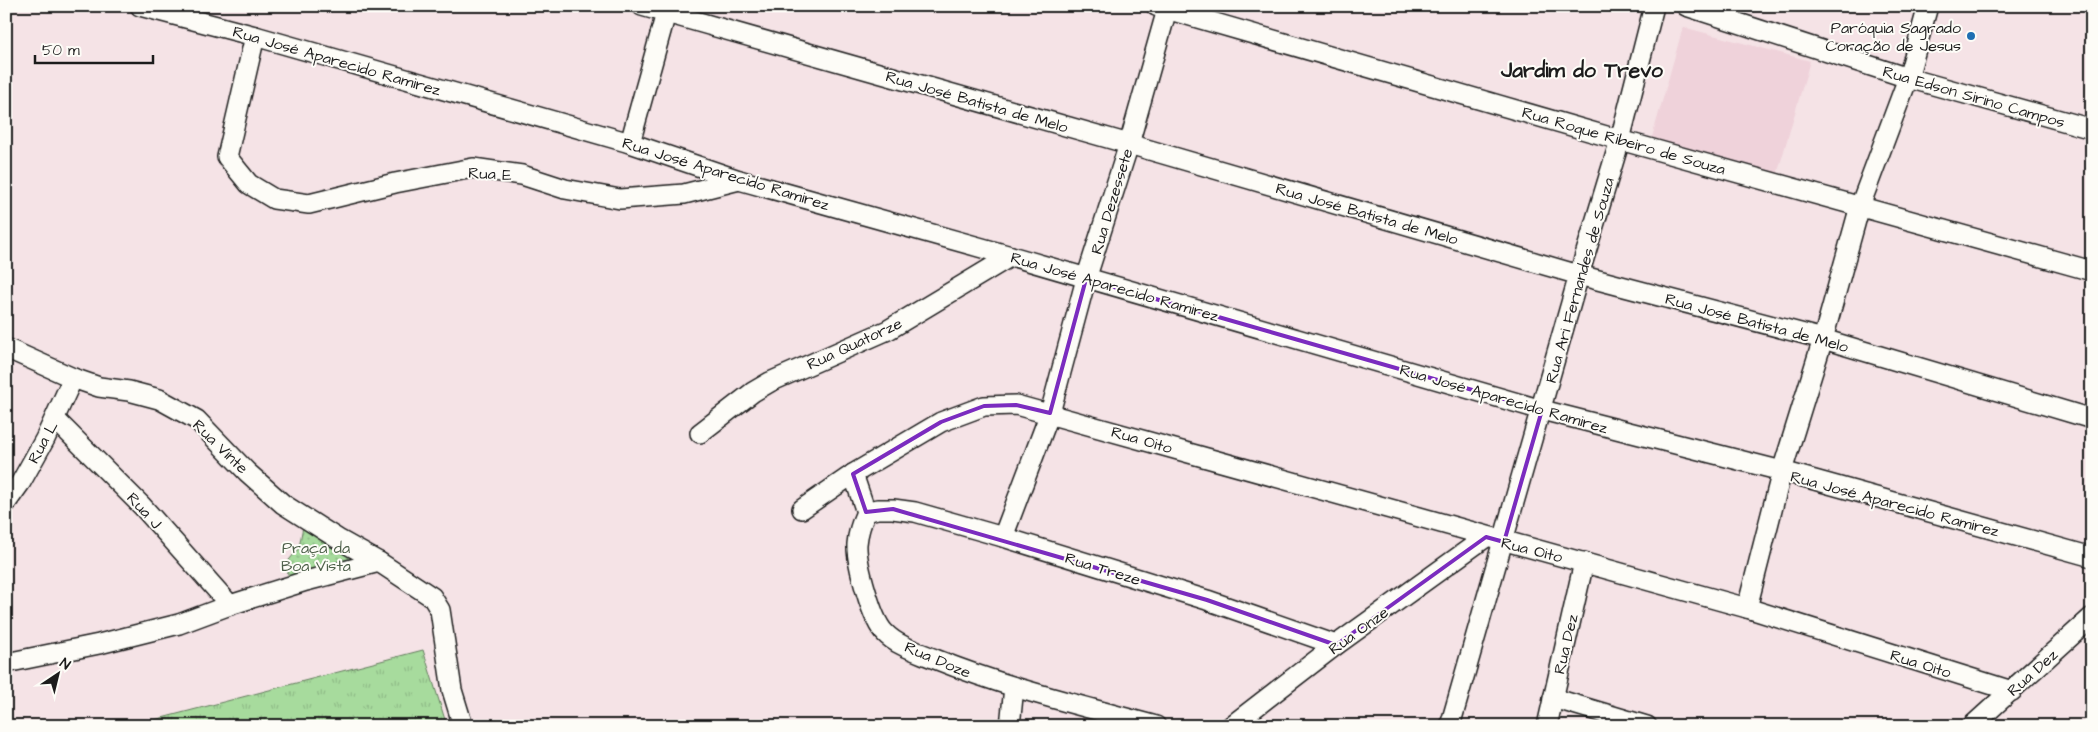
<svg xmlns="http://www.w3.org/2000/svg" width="2098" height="732" font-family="'Architects Daughter',sans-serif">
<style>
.built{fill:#efd2da}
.grass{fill:url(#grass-tufts);stroke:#627c5c}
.park{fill:url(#park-dots);stroke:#627c5c}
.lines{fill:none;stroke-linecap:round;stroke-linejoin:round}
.minor-casing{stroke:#1c1c1c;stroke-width:22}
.minor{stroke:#fdfcf7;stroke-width:19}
.marked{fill:none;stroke:#7b2cbf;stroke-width:4;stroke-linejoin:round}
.poi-dot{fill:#1f6fb2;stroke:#fdfcf7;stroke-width:2}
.labels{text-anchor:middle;stroke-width:4;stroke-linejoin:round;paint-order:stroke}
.poi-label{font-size:16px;fill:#1c1c1c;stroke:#fdfcf7;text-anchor:end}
.street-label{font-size:16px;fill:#1c1c1c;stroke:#fdfcf7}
.park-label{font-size:16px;fill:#4d5f49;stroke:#fdfcf7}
.district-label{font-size:21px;font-weight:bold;fill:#1c1c1c;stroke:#fdfcf7}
</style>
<defs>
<pattern id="grass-tufts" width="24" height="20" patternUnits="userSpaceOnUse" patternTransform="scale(1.25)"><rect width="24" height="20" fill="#a7db9d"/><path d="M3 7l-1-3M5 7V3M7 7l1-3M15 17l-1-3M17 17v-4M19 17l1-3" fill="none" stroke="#8fbb87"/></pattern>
<pattern id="park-dots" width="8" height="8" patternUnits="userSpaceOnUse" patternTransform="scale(1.25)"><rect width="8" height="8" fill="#a7db9d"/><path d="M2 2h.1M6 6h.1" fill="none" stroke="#8fbb87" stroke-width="1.8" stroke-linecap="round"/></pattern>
</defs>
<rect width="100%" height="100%" fill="#f5e3e6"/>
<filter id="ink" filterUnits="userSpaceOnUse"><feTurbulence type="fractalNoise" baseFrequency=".02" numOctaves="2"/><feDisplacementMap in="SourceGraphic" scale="10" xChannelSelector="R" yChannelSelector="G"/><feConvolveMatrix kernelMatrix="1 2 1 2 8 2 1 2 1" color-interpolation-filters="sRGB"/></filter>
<g filter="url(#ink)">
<path class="built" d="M1683 27 1810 61 1777 175 1651 141Z"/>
<path class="grass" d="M423 650 447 726H131Z"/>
<path class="park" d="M303 526 351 558 352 560 290 580 285 565 299 548Z"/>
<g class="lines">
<g class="minor-casing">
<g id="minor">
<path d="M140 6 255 36 630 143 739 180 1011 256 1542 410 1782 471 2092 557"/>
<path d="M642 6 1129 144 1579 275 1823 339 2092 419"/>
<path d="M1156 6 1620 140 2092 271"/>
<path d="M1686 6 1908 78 2092 129"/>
<path d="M255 36 227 157 249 184 274 199 309 204 395 183 473 168 522 175 565 189 620 199 684 194 739 180"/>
<path d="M630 143 668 6"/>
<path d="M6 348 73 378 99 387 129 391 159 399 197 420 247 472 283 504 338 539 379 562 432 597 440 610 452 690 463 726"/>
<path d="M55 419 142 506 230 605"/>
<path d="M700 433 753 392 770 382 888 330 1011 256"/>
<path d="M853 474 866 512C861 523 858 532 857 544 856 562 872 621 885 633 897 646 919 652 935 659 1007 688 1082 706 1156 726"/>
<path d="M6 503 21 482 45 439 73 378"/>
<path d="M802 509 853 474 941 422 984 406 1016 405 1747 608 2012 691"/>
<path d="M866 512 877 509H893L915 512 1003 537 1207 600 1336 645"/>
<path d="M1003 537 1050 413 1086 279 1129 144 1168 6"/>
<path d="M1747 608 1782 471 1823 339 1860 206 1908 78 1928 6"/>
<path d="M6 663 99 644 179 624 230 605 306 581 379 562"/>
<path d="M1553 698 1647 726"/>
<path d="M1010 726 1014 687"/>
<path d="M1231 726 1336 645 1486 537"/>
<path d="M1450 726 1579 275 1620 140 1654 6"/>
<path d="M1547 726 1584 562"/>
<path d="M1972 726 2092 617"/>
</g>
</g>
<use href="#minor" class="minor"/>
</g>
</g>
<path class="marked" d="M1086 279 1542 410 1504 542 1486 537 1336 645 1207 600 893 509 866 512 853 474 941 422 984 406 1016 405 1050 413Z"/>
<circle class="poi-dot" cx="1971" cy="36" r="5"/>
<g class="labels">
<g class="poi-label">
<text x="1961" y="33">Paróquia Sagrado<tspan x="1961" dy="18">Coração de Jesus</tspan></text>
</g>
<g class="street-label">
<text transform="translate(337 60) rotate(16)" y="6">Rua José Aparecido Ramirez</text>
<text transform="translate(1974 96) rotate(16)" y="6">Rua Edson Sirino Campos</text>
<text transform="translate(977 101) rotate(16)" y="6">Rua José Batista de Melo</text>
<text transform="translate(1624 140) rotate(16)" y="6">Rua Roque Ribeiro de Souza</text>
<text transform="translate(490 173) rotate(3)" y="6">Rua E</text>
<text transform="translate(726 173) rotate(17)" y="6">Rua José Aparecido Ramirez</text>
<text transform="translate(1111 201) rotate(-73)" y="6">Rua Dezessete</text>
<text transform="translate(1367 213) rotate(16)" y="6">Rua José Batista de Melo</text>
<text transform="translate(1579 280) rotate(-74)" y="6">Rua Ari Fernandes de Souza</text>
<text transform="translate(1115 286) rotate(16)" y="6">Rua José Aparecido Ramirez</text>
<text transform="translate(1757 322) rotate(15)" y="6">Rua José Batista de Melo</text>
<text transform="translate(854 343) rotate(-25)" y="6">Rua Quatorze</text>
<text transform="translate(1504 398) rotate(16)" y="6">Rua José Aparecido Ramirez</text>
<text transform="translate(1142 439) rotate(16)" y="6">Rua Oito</text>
<text transform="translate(42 442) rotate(-62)" y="6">Rua L</text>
<text transform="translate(221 446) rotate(44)" y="6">Rua Vinte</text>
<text transform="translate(1895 503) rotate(15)" y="6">Rua José Aparecido Ramirez</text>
<text transform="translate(145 510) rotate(47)" y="6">Rua J</text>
<text transform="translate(1532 549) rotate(14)" y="6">Rua Oito</text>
<text transform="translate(1103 568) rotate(17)" y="6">Rua Treze</text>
<text transform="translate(1358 630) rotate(-36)" y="6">Rua Onze</text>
<text transform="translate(1565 644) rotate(-77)" y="6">Rua Dez</text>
<text transform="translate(938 659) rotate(23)" y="6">Rua Doze</text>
<text transform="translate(1921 663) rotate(17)" y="6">Rua Oito</text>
<text transform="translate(2032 672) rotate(-42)" y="6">Rua Dez</text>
</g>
<g class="park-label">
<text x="316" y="553">Praça da<tspan x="316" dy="18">Boa Vista</tspan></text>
</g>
<g class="district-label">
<text x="1582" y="77">Jardim do Trevo</text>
</g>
</g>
<rect width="2098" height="732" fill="none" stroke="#fdfcf7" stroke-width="25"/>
<rect x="12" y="12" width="2073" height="707" fill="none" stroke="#1c1c1c" stroke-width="2" filter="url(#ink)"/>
<g transform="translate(58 674) rotate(35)" stroke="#fdfcf7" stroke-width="4" paint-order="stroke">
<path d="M0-4L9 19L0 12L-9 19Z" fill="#1c1c1c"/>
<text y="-8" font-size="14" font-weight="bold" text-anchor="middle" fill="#1c1c1c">N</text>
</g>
<path d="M35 55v8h118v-8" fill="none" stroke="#1c1c1c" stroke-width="2.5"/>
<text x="42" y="55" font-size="15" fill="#1c1c1c" stroke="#fdfcf7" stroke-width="4" paint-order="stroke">50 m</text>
</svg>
